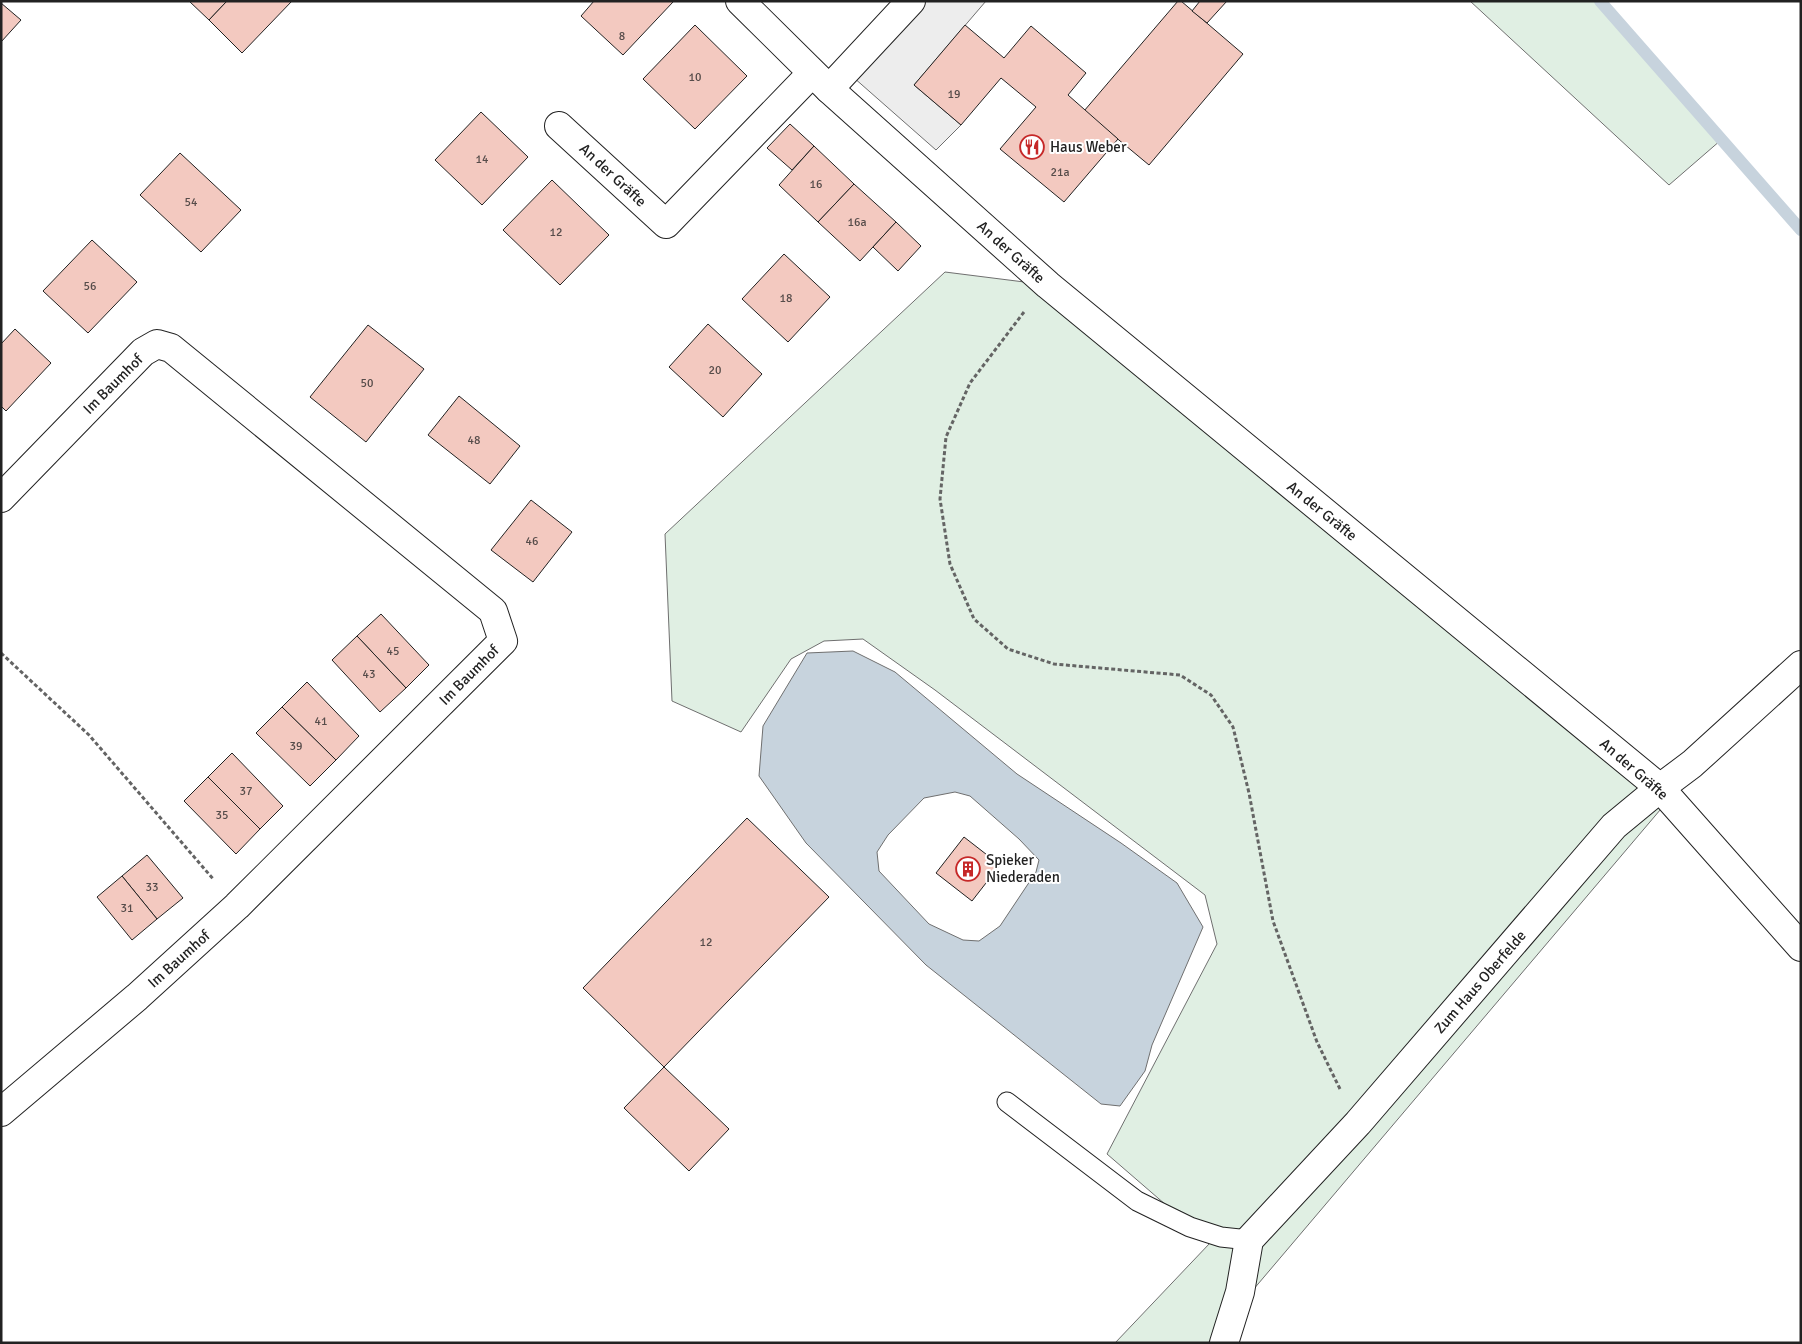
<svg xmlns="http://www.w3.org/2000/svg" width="1802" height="1344" font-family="Signika,sans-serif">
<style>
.green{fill:#e0efe3;stroke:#6f6f6f}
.parking{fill:#ededed;stroke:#6f6f6f}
.water{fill:#c7d3dd;stroke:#6f6f6f;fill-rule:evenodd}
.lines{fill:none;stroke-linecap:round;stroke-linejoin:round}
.stream{stroke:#c7d3dd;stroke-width:12}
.building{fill:#f3c9c0;stroke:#222}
.service-casing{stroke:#222;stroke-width:21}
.minor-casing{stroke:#222;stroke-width:30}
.path{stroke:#646464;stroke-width:3;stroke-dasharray:4 2.5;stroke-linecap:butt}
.service{stroke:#fff;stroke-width:19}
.minor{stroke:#fff;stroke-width:28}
.labels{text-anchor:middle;stroke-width:4;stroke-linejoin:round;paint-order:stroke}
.number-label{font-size:12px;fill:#564c4a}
.poi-label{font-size:15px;fill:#222;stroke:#fff;text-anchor:start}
.street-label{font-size:15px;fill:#222;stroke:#fff}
</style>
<rect width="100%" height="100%" fill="#fff"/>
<g class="green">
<path d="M1470 1H1601L1721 140 1669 185Z"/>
<path d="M945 272 1048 285 1666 803 1208 1343H1115L1210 1243 1107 1154 1217 944 1205 895 935 690 863 639 824 641 791 659 741 732 672 701 665 534Z"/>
</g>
<path class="parking" d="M924 1H986L914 85 961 125 936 150 853 77Z"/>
<path class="water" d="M853 651 895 672 1017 774 1121 843 1177 883 1203 927 1152 1045 1145 1071 1120 1106 1101 1104 926 965 806 843 759 776 763 726 807 653ZM955 792 970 796 1019 839 1039 860 1036 872 1000 926 979 941 963 940 929 924 879 871 877 852 888 835 924 798Z"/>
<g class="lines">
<path class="stream" d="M1600 1 1801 230"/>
</g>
<g class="building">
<path d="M189 1H227L209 20Z"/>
<path d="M227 1H292L242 53 209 20Z"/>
<path d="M594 1H672L673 2 623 55 581 16Z"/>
<path d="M1178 1H1181L1243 54 1149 165 1084 111Z"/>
<path d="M1200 1H1227L1207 23 1192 11Z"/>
<path d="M1 3 21 20 1 42Z"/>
<path d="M695 25 747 76 695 129 643 79Z"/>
<path d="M965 25 1004 58 1031 26 1086 73 1068 95 1118 139 1064 202 1000 149 1036 107 1001 78 961 125 914 85Z"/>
<path d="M481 112 528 157 482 205 435 160Z"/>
<path d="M790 124 814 146 792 170 767 148Z"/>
<path d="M814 146 854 184 818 222 779 185Z"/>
<path d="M180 153 241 210 201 252 140 195Z"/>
<path d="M552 180 609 235 560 285 503 230Z"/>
<path d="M854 184 896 222 860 261 818 222Z"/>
<path d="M896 222 921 246 898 271 873 247Z"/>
<path d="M92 240 137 282 88 333 43 291Z"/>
<path d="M784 254 830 297 788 342 742 299Z"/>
<path d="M708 324 762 374 723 417 669 367Z"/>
<path d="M368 325 424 369 366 442 310 397Z"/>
<path d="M15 329 51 363 6 411 1 406V344Z"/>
<path d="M459 396 520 446 490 484 428 435Z"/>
<path d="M531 500 572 532 533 582 491 550Z"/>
<path d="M381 614 429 665 406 688 357 636Z"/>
<path d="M357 636 406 688 380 712 332 660Z"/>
<path d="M307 682 359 736 336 760 282 707Z"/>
<path d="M282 707 336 760 310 786 256 733Z"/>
<path d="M232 753 283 806 260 829 208 777Z"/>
<path d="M208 777 260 829 236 854 184 801Z"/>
<path d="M747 818 829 897 664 1067 583 988Z"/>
<path d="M964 837 1000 865 972 901 936 873Z"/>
<path d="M147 855 183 898 157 919 122 876Z"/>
<path d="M122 876 157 919 132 940 97 897Z"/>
<path d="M664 1067 729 1129 689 1171 624 1108Z"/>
</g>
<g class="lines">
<g class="service-casing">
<path id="service" d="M1007 1102 1137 1201 1190 1227 1221 1237 1249 1240"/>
</g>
<g class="minor-casing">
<g id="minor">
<path d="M740 1 829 89 1048 285 1660 788 1801 947"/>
<path d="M829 89 911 1"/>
<path d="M559 126 666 224 812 73"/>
<path d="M1 498 143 352 157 344 171 348 493 611 503 641 237 906 137 997 1 1112"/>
<path d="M1224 1343 1240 1292 1249 1240 1358 1123 1614 826 1660 788 1692 764 1801 665"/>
</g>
</g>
<g class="path">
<path d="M1024 312 970 383 946 437 940 499 950 564 974 619 1008 649 1054 664 1180 675 1211 695 1233 727 1249 793 1273 921 1317 1042 1340 1089"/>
<path d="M1 653 89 735 214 880"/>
</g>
<use href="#service" class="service"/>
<use href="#minor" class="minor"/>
</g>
<defs>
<g id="restaurant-ring" transform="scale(1.25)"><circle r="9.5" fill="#fff" stroke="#c62828" stroke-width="1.5"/><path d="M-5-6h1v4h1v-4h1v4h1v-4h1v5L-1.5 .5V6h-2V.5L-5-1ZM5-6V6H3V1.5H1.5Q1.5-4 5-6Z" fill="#c62828"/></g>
<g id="building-ring" transform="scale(1.25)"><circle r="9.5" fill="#fff" stroke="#c62828" stroke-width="1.5"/><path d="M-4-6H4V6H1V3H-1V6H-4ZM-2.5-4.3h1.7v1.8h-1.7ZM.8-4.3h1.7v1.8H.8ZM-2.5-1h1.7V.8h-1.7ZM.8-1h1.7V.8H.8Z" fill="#c62828"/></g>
</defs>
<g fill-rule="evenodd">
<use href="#restaurant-ring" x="1032" y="147"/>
<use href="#building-ring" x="968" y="869"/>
</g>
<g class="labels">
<g class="number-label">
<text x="622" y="40">8</text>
<text x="695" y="81">10</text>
<text x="954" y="98">19</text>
<text x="482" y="163">14</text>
<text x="1060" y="176">21a</text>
<text x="816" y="188">16</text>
<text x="191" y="206">54</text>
<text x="857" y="226">16a</text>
<text x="556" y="236">12</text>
<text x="90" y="290">56</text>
<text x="786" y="302">18</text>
<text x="715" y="374">20</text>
<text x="367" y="387">50</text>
<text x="474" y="444">48</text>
<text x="532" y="545">46</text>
<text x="393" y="655">45</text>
<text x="369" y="678">43</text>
<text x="321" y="725">41</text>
<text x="296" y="750">39</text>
<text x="246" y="795">37</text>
<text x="222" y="819">35</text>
<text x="152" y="891">33</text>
<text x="127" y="912">31</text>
<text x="706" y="946">12</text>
</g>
<g class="poi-label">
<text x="1050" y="152">Haus Weber</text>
<text x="986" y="865">Spieker<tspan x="986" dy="17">Niederaden</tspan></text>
</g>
<g class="street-label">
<text transform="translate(613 175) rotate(43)" y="5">An der Gräfte</text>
<text transform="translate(1011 252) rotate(42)" y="5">An der Gräfte</text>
<text transform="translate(113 384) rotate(-45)" y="5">Im Baumhof</text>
<text transform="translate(1322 511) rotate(39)" y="5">An der Gräfte</text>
<text transform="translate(469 675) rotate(-45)" y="5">Im Baumhof</text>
<text transform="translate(1634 769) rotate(41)" y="5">An der Gräfte</text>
<text transform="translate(179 959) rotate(-42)" y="5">Im Baumhof</text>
<text transform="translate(1480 982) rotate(-49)" y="5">Zum Haus Oberfelde</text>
</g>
</g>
<rect width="1802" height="1344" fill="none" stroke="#222222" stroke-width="5"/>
</svg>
